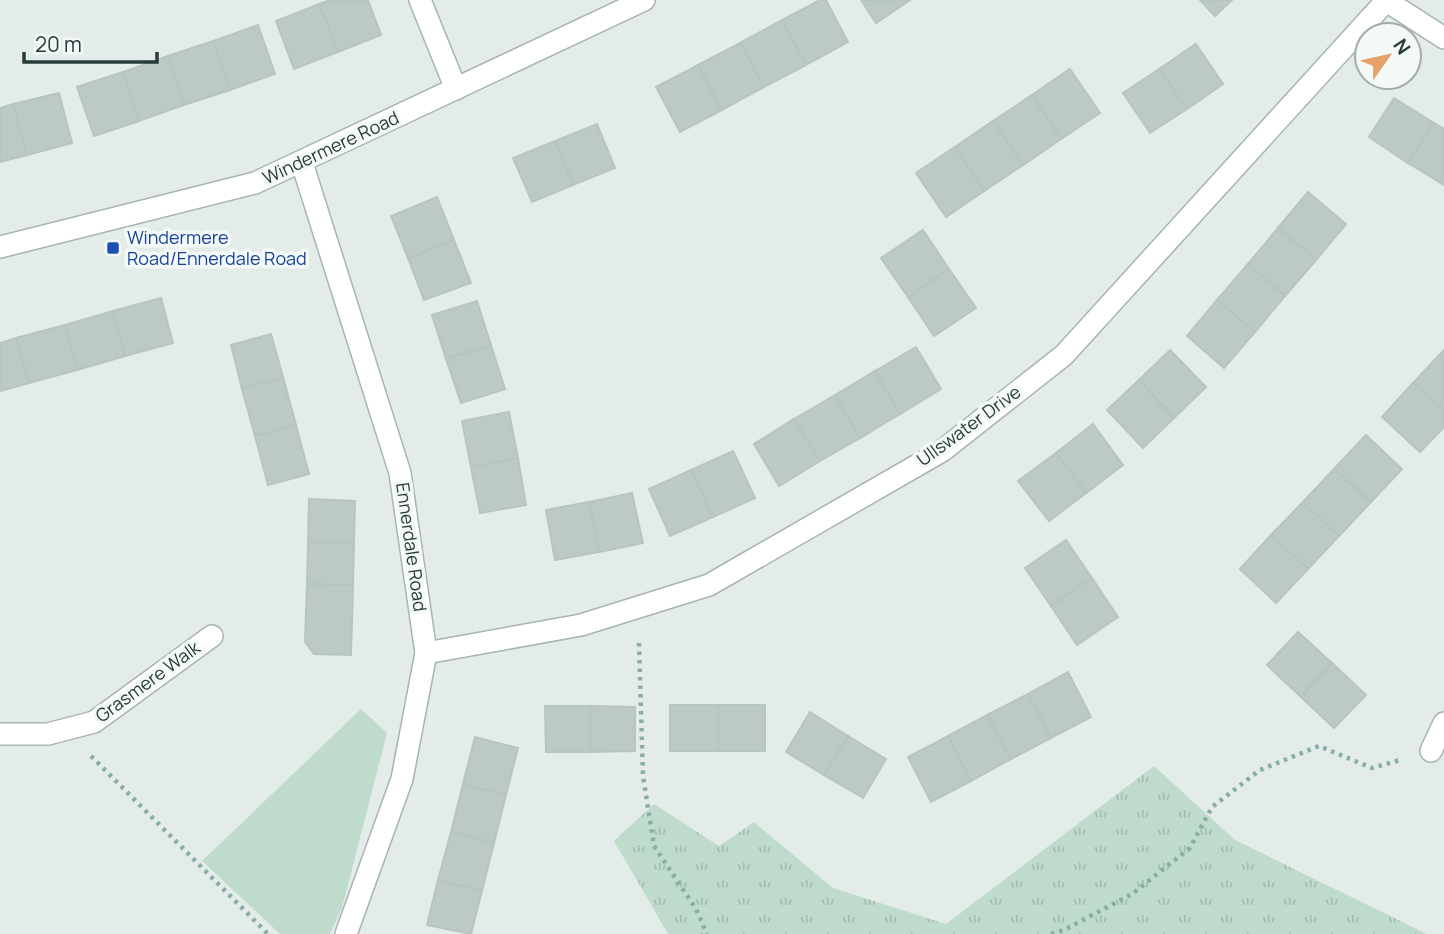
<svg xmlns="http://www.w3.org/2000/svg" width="1444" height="934" font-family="Manrope,sans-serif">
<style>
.grass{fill:#bfdbcc}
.park{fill:url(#park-tufts)}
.building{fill:#bcc9c7;stroke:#b7c5c2;stroke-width:2}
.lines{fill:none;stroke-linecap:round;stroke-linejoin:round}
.minor-casing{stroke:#a7b4b2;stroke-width:24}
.path{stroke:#87ada9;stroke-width:4.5;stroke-dasharray:3.5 5;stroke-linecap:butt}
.minor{stroke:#fff;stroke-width:21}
.transit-dot{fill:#1a4fb4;stroke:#f4f9f7;stroke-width:2.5}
.labels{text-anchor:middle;stroke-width:7;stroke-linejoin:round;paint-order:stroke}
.street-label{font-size:18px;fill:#253c3a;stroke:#f4f9f7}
.transit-label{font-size:18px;fill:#164399;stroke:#f4f9f7;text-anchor:start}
</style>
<defs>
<pattern id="park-tufts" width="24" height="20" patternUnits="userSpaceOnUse" patternTransform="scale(1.75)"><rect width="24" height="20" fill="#bfdbcc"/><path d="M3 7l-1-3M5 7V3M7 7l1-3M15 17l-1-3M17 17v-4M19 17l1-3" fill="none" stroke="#a4bdb0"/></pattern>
</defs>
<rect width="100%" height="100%" fill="#e4ecea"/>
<path class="grass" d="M361 709 387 733 342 908 330 934H280L202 861Z"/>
<path class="park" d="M1154 766 1235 840 1427 934H668L614 841 654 804 719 846 754 822 833 888 946 924Z"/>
<g class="building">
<path d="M330 0H368L381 35 338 52 319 4Z"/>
<path d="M820 0H826L848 42 806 65 782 20Z"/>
<path d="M861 0H910L876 23Z"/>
<path d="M1200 0H1232L1215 16Z"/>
<path d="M319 4 338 52 294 69 276 21Z"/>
<path d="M782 20 806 65 764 87 740 43Z"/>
<path d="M258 25 275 74 230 90 213 41Z"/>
<path d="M213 41 230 90 184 105 168 56Z"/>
<path d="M740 43 764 87 722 110 698 65Z"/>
<path d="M1196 44 1223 84 1187 109 1159 69Z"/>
<path d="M168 56 184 105 139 121 123 72Z"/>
<path d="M698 65 722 110 680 132 656 87Z"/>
<path d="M1070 69 1100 113 1061 139 1032 95Z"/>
<path d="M1159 69 1187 109 1150 133 1123 93Z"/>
<path d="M123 72 139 121 94 136 77 87Z"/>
<path d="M59 93 72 143 27 155 13 104Z"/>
<path d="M1032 95 1061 139 1023 165 993 121Z"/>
<path d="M1394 98 1434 123 1408 163 1369 137Z"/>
<path d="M13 104 27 155 0 162V108Z"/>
<path d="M993 121 1023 165 984 191 955 147Z"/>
<path d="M1434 123 1444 129V185L1408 163Z"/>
<path d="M597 124 615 168 573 185 555 141Z"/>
<path d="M555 141 573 185 532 202 513 158Z"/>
<path d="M955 147 984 191 946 217 916 173Z"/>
<path d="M1308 192 1346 224 1316 260 1278 228Z"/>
<path d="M437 197 454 240 408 258 391 216Z"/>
<path d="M1278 228 1316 260 1285 296 1248 264Z"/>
<path d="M923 230 949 269 908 297 881 258Z"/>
<path d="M454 240 471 283 424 300 408 258Z"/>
<path d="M1248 264 1285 296 1255 332 1217 300Z"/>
<path d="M949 269 976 308 934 336 908 297Z"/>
<path d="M161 298 173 343 125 356 113 311Z"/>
<path d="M1217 300 1255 332 1224 368 1187 336Z"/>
<path d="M477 301 491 345 446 359 432 315Z"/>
<path d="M113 311 125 356 77 370 65 325Z"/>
<path d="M65 325 77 370 29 383 16 338Z"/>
<path d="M271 334 283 377 242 389 231 345Z"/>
<path d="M16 338 29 383 0 391V343Z"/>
<path d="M491 345 505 389 461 403 446 359Z"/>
<path d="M916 347 941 389 900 414 875 371Z"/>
<path d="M1170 350 1206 387 1174 418 1139 380Z"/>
<path d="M1444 350V411L1413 383Z"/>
<path d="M875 371 900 414 860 438 835 395Z"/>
<path d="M283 377 296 425 255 436 242 389Z"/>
<path d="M1139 380 1174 418 1143 448 1107 410Z"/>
<path d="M1413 383 1444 411V427L1420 452 1382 417Z"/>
<path d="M835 395 860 438 820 461 794 419Z"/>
<path d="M509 412 518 458 471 467 462 421Z"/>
<path d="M794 419 820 461 779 486 754 444Z"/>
<path d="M1093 424 1123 465 1086 493 1056 453Z"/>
<path d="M296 425 309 474 268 485 255 436Z"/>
<path d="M1366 435 1402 469 1371 502 1334 469Z"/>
<path d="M733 451 755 498 713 517 691 470Z"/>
<path d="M1056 453 1086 493 1049 521 1018 481Z"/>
<path d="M518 458 526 505 480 513 471 467Z"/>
<path d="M1334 469 1371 502 1339 536 1303 502Z"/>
<path d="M691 470 713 517 670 536 649 489Z"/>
<path d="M632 493 643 543 599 552 589 502Z"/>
<path d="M309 499 355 501 354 543 308 542Z"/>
<path d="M589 502 599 552 555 560 546 510Z"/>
<path d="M1303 502 1339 536 1308 569 1271 535Z"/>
<path d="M1271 535 1308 569 1276 603 1240 569Z"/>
<path d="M1066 540 1092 578 1051 606 1025 568Z"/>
<path d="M308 542 354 543 353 585 307 584Z"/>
<path d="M1092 578 1118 617 1077 645 1051 606Z"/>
<path d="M307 584 353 585 351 655 314 654 305 642Z"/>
<path d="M1298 632 1332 663 1301 697 1267 665Z"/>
<path d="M1332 663 1366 695 1334 728 1301 697Z"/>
<path d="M1068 672 1091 717 1051 738 1028 694Z"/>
<path d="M1028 694 1051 738 1011 759 987 715Z"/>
<rect x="670" y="705" width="48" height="46"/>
<rect x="718" y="705" width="47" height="46"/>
<path d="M545 706H590V752H546Z"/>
<path d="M590 706 635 707V751L590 752Z"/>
<path d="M810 712 848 736 824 775 786 752Z"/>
<path d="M987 715 1011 759 971 781 948 736Z"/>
<path d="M848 736 886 759 863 798 824 775Z"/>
<path d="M948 736 971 781 931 802 908 757Z"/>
<path d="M475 737 518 748 506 795 463 784Z"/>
<path d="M463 784 506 795 494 843 451 832Z"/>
<path d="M451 832 494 843 482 891 438 880Z"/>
<path d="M438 880 482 891 471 934 427 925Z"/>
</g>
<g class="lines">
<g class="minor-casing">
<g id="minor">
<path d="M420 0 456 89"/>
<path d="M1385 0 1444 38"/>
<path d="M302 163 400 473 426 653 402 779 346 934"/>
<path d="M0 247 255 183 644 0"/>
<path d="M426 653 581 625 709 585 942 451 1064 355 1386 1"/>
<path d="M0 734H48L94 722 212 636"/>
<path d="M1431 751 1444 723"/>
</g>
</g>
<g class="path">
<path d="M639 643 643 776 654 846 696 909 707 934"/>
<path d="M91 756 268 934"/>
<path d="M1051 934 1064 930 1132 894 1190 848 1212 807 1260 770 1319 746 1372 768 1400 760"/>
</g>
<use href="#minor" class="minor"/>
</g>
<rect class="transit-dot" x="106" y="241" width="14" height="14" rx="3.5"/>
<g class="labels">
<g class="street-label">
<text transform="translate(331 148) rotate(-25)" y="6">Windermere Road</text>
<text transform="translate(969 426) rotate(-36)" y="6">Ullswater Drive</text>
<text transform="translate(411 547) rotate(82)" y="6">Ennerdale Road</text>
<text transform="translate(148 682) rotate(-36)" y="6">Grasmere Walk</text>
</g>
<g class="transit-label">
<text x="127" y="244">Windermere<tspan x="127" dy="21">Road/Ennerdale Road</tspan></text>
</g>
</g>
<g transform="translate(1388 56) rotate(56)"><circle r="33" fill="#f4f9f7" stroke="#a1adab" stroke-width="2"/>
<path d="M0-5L12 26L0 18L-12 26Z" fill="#e6a168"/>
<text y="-10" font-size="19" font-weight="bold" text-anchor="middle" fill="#253c3a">N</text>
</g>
<path d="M24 52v10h133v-10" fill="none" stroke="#253c3a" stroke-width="3.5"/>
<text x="35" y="52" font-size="21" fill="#253c3a" stroke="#f4f9f7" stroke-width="5" paint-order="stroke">20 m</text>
</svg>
